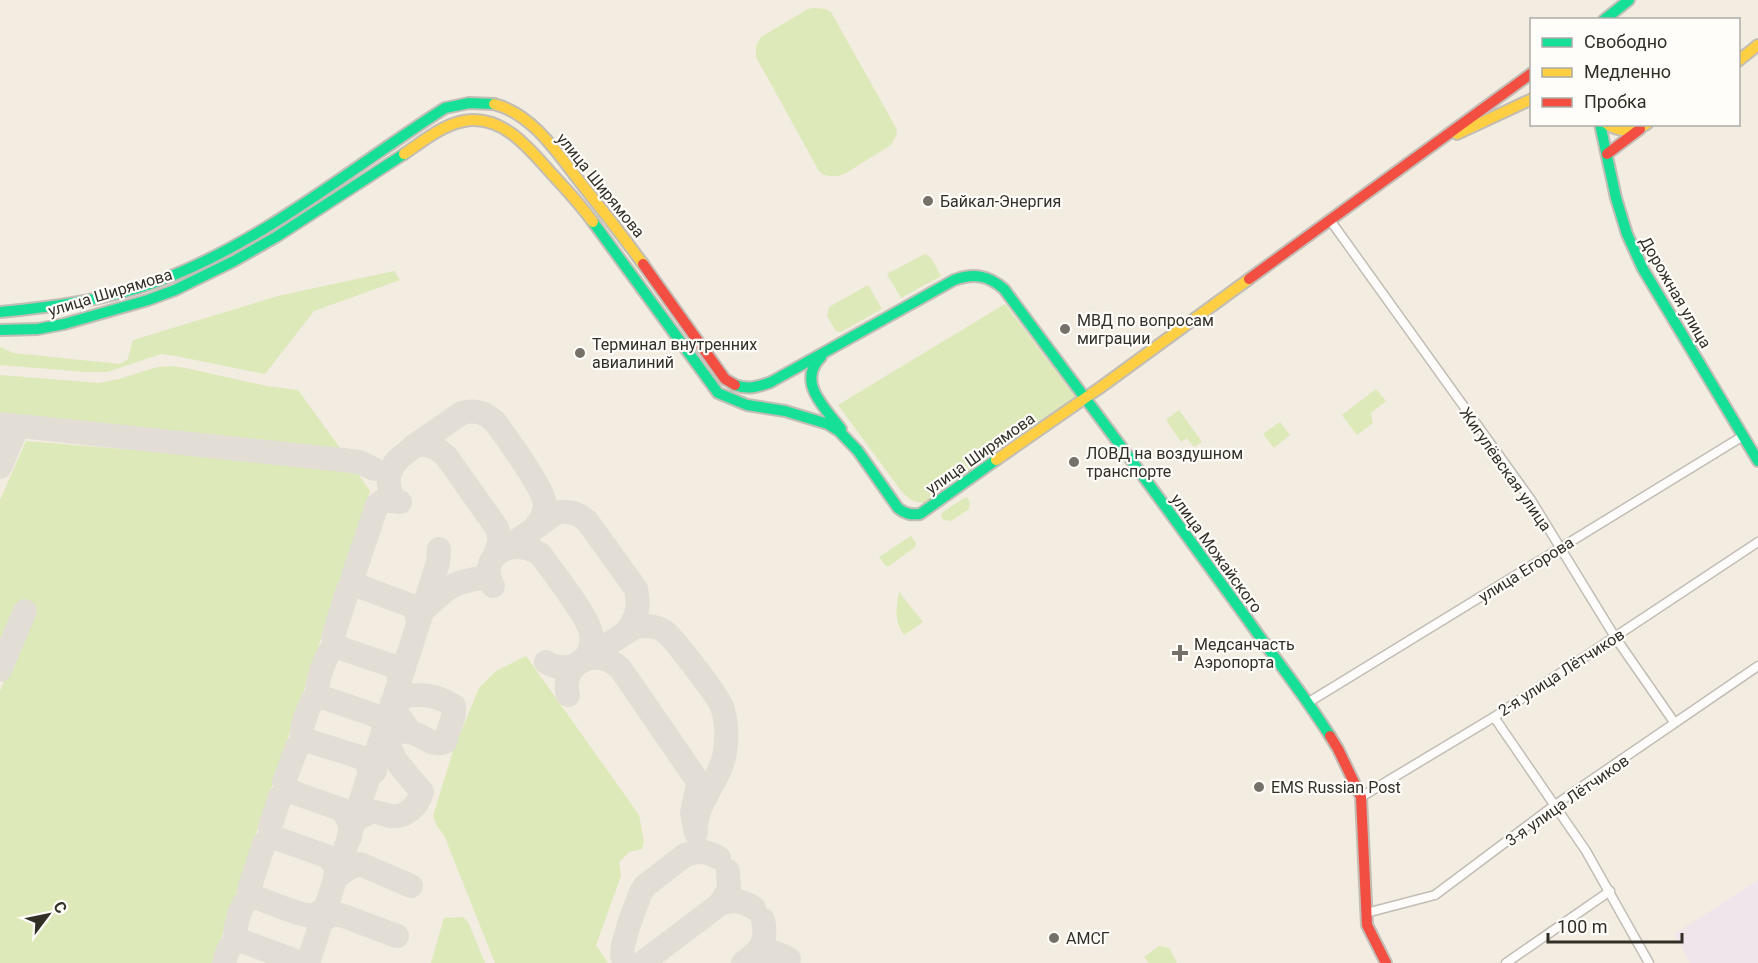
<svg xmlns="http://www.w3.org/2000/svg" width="1758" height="963" font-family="Roboto,sans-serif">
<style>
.education{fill:#efe5eb}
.green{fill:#dde9b8}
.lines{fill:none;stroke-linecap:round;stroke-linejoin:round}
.taxiway{stroke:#e2ded6;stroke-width:24}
.street-casing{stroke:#c2bdb5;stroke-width:11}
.fast-casing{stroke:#c2bdb5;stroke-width:14}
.slow-casing{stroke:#c2bdb5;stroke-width:14}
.jam-casing{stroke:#c2bdb5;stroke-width:14}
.street{stroke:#fdfcfa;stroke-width:8}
.fast{stroke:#16e098;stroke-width:10}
.slow{stroke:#ffcf43;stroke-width:10}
.jam{stroke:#f24e42;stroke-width:10}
.poi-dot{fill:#757168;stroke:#fffdf9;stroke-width:2}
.labels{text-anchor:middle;stroke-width:4.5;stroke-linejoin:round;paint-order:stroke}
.street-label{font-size:16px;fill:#322f27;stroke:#fffdf9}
.poi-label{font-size:16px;fill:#322f27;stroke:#fffdf9;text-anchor:start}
</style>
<rect width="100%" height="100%" fill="#f2ece1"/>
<path class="education" d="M1758 880V963H1690L1675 934Z"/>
<g class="green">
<path d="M813 8 825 9 831 12 896 128 897 134 891 145 846 173 838 176H831L824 175 819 171 756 57V46L761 37 808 9Z"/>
<path d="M925 254 931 258 941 276 901 298 887 274Z"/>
<path d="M394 271 400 280 314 311 265 374 176 356 161 354 107 372H86L0 365V347L13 353 120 364 128 359 133 340 278 296Z"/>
<path d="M868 285 882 309 841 332 836 331 827 316 829 307Z"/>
<path d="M1005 304 1076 398 927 503C915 503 910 500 902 492L838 405Z"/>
<path d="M172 366 185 368 266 386 298 390 340 448 0 415V375L99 383 119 379 157 367Z"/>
<path d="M1376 389 1386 401 1371 413 1373 423 1357 435 1342 415Z"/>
<path d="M1179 410 1202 442 1194 447 1187 438 1181 442 1166 420Z"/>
<path d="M1280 422 1290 435 1274 448 1263 434Z"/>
<path d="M26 441 354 468 370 491 213 963H0V691L35 607 21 601 0 645V500Z"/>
<path d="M966 497 970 502 969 509 951 521 944 520 941 516 943 512Z"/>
<path d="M911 536 916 543 915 547 889 566H886L879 557Z"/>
<path d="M899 592 923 622 904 635C894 619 896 610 899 592Z"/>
<path d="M526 656 639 815 644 841 642 849 629 852 619 862 621 876 596 945 608 963H495L444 835 437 826 433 816 453 751 479 688 496 671Z"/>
<path d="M463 917 468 922 485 963H431L444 918Z"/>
<path d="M1159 946 1169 948 1177 963H1149L1144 957Z"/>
</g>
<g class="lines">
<g class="taxiway">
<path d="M0 424 343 460 359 462 374 469"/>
<path d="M414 446 462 413C476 409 486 413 496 423 507 439 544 488 545 505 545 513 541 520 536 526"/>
<path d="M0 467 16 430 23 427"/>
<path d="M390 489C385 473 394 461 407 452 408 451 414 447 415 446 427 442 438 449 446 456L497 528 500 540 495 555"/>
<path d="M508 547 556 513C567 510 578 513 587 521L636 589C640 605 637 617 627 631"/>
<path d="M356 585 352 579 377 505 384 500 400 502"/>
<path d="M493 586C476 557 512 535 540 554 551 569 589 618 591 633 593 644 590 652 584 660"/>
<path d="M423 607 428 606C448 587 453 582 482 578"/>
<path d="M337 646 333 637 348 589 350 587 356 585 412 606 417 614 418 624"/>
<path d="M546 662C556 669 565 668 576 665"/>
<path d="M0 670 25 611"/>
<path d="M568 695C562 675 578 655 599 658 607 658 614 663 620 668L697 780 698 785 692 813 696 833C693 804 721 781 725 752 727 739 727 720 722 707 719 697 672 636 664 631 654 625 643 625 633 628L584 660"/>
<path d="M318 696C314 686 326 653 334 646L393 666 399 673V681"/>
<path d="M309 741C306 739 302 738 302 734 300 728 311 700 316 695L377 716 382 721 384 729"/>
<path d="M289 791 284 782 297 747 302 741H309L363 758 369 767V775L375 771"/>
<path d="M354 820C360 817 365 814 372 812 379 811 384 815 390 816 406 818 418 806 422 792L396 761 383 733C392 732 403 730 413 733 424 736 433 747 445 742L454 714V706C436 694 411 690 392 703L398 715 410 732"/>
<path d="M273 837 270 827 280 797 289 791 343 810 350 824V837"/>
<path d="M255 897 249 889 264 844 269 838 273 837 326 856C334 861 338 868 335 878L349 868 360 864 411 886"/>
<path d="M720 904C734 899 743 901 754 908"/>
<path d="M321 921 332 915H341L397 936"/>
<path d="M755 954C769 951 777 952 789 959"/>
<path d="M224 963C227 954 228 944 238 941"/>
<path d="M296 963 291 959 236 939C233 932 240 907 246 901 249 897 251 898 255 897 269 902 293 913 307 915 315 916 324 912 327 904"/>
<path d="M308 963 438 563 439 549"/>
<path d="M626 963 622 956 623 945 630 921 641 892 645 886 685 855C698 850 707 851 719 858"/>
<path d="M642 963 720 904 729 889 728 871"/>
<path d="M743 963C760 951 768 942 763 920"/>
</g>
<g class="street-casing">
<g id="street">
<path d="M1330 220 1531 500 1615 637 1674 722"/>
<path d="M1309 702 1743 436"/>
<path d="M1494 717 1586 851 1649 963"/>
<path d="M1361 797 1494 717 1758 542"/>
<path d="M1366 913 1435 895 1555 805 1758 666"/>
<path d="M1506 963 1610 891"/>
</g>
</g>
<g class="fast-casing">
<g id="fast">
<path d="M1604 20 1629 0"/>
<path d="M1600 124 1616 198 1627 234 1643 269 1758 461"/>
<path d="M593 222 718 393 747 405 785 411 828 424 839 431 858 451 898 508C905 514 911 515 920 514L996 460"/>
<path d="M0 312C53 307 106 300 156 282 262 243 351 168 445 108L469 103 494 104"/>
<path d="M0 330 38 329 64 324 148 300 175 290 234 261 276 237 404 154"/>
<path d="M821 357C796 382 825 408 841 429"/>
<path d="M735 385C748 390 758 387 771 382L954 280C974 273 988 275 1004 289L1085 398"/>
<path d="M1085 398C1140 471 1194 546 1248 620 1275 659 1305 696 1330 736"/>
</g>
</g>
<g class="slow-casing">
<g id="slow">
<path d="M1738 61 1758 45"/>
<path d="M494 104C535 115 559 156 584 187 604 212 624 238 643 264"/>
<path d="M1607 124C1620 133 1633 132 1647 124"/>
<path d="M1457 134 1532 99"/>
<path d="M404 154C422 142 442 125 464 121 502 114 529 148 551 173 566 189 580 204 593 222"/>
<path d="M996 460 1101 387 1249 279"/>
</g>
</g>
<g class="jam-casing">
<g id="jam">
<path d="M1607 154 1640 129"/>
<path d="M643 264 725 379 735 385"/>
<path d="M1249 279 1532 73"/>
<path d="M1330 736 1338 749 1361 797 1367 925 1386 963"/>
</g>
</g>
<use href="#street" class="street"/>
<use href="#fast" class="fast"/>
<use href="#slow" class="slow"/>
<use href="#jam" class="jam"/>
</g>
<g class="poi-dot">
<circle cx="928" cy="201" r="6"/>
<circle cx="1065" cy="329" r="6"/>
<circle cx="580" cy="353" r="6"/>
<circle cx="1074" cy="462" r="6"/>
<path d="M1177 644h6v6h6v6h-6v6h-6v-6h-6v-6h6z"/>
<circle cx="1259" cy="787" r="6"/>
<circle cx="1054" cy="938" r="6"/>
</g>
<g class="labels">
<g class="street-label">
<text transform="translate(601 185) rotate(51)" y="6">улица Ширямова</text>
<text transform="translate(110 292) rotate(-17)" y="6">улица Ширямова</text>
<text transform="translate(1676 292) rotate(60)" y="6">Дорожная улица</text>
<text transform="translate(980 453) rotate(-35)" y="6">улица Ширямова</text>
<text transform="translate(1506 469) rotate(55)" y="6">Жигулёвская улица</text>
<text transform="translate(1217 553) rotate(54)" y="6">улица Можайского</text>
<text transform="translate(1526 569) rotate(-32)" y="6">улица Егорова</text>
<text transform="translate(1561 672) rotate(-33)" y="6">2-я улица Лётчиков</text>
<text transform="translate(1567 800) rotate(-35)" y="6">3-я улица Лётчиков</text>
</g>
<g class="poi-label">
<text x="940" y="207">Байкал-Энергия</text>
<text x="1077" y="326">МВД по вопросам<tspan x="1077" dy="18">миграции</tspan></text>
<text x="592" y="350">Терминал внутренних<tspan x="592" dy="18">авиалиний</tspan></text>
<text x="1086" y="459">ЛОВД на воздушном<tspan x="1086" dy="18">транспорте</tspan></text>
<text x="1194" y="650">Медсанчасть<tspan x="1194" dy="18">Аэропорта</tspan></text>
<text x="1271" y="793">EMS Russian Рost</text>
<text x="1066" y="944">АМСГ</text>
</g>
</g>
<rect x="1530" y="18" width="210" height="108" fill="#fffdf9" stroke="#adaba5" stroke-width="1.5"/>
<rect x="1542" y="38" width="30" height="9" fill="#16e098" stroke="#adaba5" stroke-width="1.5"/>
<text x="1584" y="48" font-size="18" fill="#322f27">Свободно</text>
<rect x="1542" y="68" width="30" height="9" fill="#ffcf43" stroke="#adaba5" stroke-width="1.5"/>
<text x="1584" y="78" font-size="18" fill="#322f27">Медленно</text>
<rect x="1542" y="98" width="30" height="9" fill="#f24e42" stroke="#adaba5" stroke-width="1.5"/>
<text x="1584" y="108" font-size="18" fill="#322f27">Пробка</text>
<g transform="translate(48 915) rotate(58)" stroke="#fffdf9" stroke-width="4.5" paint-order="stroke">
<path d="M0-4.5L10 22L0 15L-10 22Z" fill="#322f27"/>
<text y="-9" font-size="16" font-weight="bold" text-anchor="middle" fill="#322f27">С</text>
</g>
<path d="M1548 933v9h134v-9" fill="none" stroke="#322f27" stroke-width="3"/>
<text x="1557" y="933" font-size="18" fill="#322f27" stroke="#fffdf9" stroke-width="4.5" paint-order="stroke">100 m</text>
</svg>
